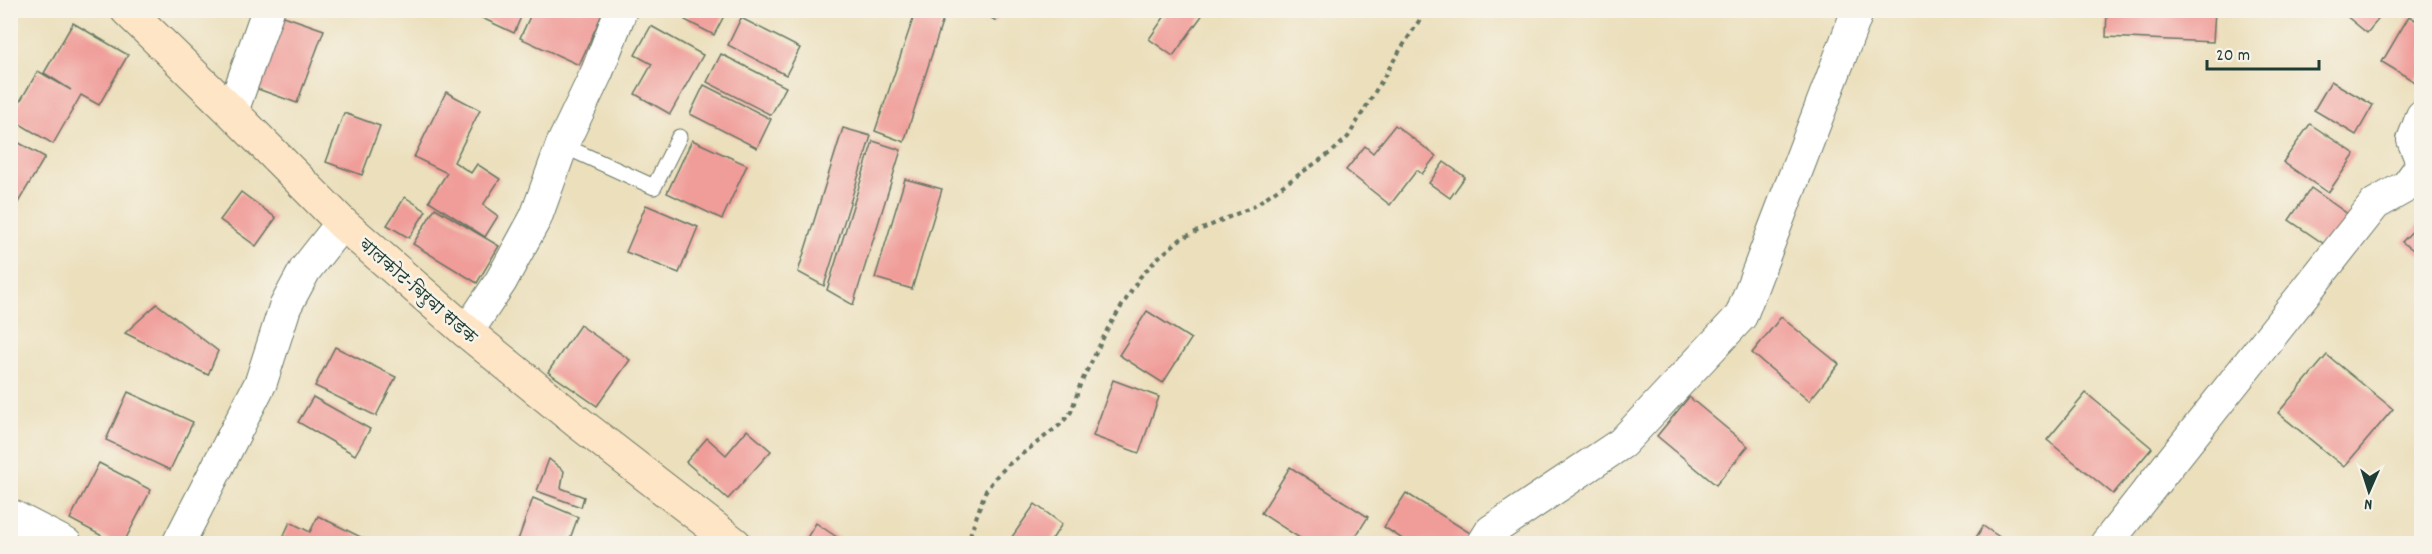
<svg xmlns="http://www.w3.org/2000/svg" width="2432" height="554" font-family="Dekko,'Playpen Sans Deva',sans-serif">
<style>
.building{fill:#f09d9a}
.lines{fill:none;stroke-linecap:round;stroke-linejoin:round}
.lane-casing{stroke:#667664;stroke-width:17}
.street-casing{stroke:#667664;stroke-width:34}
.secondary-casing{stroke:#667664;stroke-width:35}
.path{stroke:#667664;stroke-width:4;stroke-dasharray:4.5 4.5;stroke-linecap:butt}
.lane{stroke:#fff;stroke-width:15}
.street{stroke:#fff;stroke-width:32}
.secondary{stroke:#fee5c5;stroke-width:33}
.labels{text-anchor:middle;stroke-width:5;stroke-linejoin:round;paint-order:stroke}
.street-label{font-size:18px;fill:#1f3d34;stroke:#f7f3e8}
</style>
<rect width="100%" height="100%" fill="#f7f3e8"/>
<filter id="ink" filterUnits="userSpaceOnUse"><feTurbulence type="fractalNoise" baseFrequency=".0167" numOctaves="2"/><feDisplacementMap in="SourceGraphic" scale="12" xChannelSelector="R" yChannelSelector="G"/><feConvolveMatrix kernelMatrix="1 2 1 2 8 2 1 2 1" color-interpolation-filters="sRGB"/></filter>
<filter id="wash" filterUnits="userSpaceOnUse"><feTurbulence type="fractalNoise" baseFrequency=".008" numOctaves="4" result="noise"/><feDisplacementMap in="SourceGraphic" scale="24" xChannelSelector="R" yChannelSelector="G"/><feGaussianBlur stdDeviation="1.35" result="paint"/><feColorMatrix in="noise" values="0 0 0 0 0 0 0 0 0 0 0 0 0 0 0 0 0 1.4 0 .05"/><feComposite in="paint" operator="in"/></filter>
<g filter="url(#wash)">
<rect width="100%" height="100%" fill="#ebdfbc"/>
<g id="blocks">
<g class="building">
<path d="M465 10H524L514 33Z"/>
<path d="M533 10H604L579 65 520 38Z"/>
<path d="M690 10H727L714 35 685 20Z"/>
<path d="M916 10H946L904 142 875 131Z"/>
<path d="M978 10H1002L996 21Z"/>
<path d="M1169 10H1206L1173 56 1149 39Z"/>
<path d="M2107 10H2215L2213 42 2106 37Z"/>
<path d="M2339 10H2386L2367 33Z"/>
<path d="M281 15 324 30 297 103 255 88Z"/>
<path d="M2409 16 2422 24V72L2415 82 2382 62Z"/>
<path d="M741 18 800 48 786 75 728 45Z"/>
<path d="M73 23 128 55 99 105 81 95 53 144 10 118 38 71 71 90 44 73Z"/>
<path d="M651 26 703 55 670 114 635 94 652 64 635 55Z"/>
<path d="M721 54 786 87 771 115 707 82Z"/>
<path d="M2331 81 2373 105 2356 135 2314 110Z"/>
<path d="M704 85 771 119 757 148 690 114Z"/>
<path d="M446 92 480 110 454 162 471 173 477 164 500 179 483 205 498 216 485 237 429 201 447 173 414 157Z"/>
<path d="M344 113 380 126 362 175 326 162Z"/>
<path d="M2310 124 2355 154 2328 193 2283 162Z"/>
<path d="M1395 125 1436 156 1422 174 1417 170 1390 205 1346 170 1365 146 1373 153Z"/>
<path d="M843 128 871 136 824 286 798 272Z"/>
<path d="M10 138 45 157 10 216Z"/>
<path d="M692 140 747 165 722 219 667 193Z"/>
<path d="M873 141 901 150 853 305 827 290Z"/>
<path d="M1444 162 1465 177 1450 198 1429 183Z"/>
<path d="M905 179 942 189 912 289 875 278Z"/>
<path d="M2311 188 2352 217 2330 248 2289 220Z"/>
<path d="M241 192 276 218 256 246 220 220Z"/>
<path d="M405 197 426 211 409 238 387 225Z"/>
<path d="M646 205 698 227 679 273 626 252Z"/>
<path d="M435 208 499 246 477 283 413 244Z"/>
<path d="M2422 221V256L2402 242Z"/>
<path d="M157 304 218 351 208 375 125 333Z"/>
<path d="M1147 311 1191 339 1163 383 1119 355Z"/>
<path d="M1781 317 1839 364 1809 401 1752 353Z"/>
<path d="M580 325 630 360 597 406 548 372Z"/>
<path d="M335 347 396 377 376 416 315 386Z"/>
<path d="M2327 355 2393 409 2344 467 2278 413Z"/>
<path d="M1113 380 1159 397 1139 453 1093 436Z"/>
<path d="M128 392 193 422 170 470 106 440Z"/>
<path d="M2086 393 2152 448 2113 494 2047 440Z"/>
<path d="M313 397 370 429 355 455 298 422Z"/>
<path d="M1689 397 1748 446 1716 485 1657 436Z"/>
<path d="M747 430 771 451 728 499 686 462 707 438 726 455Z"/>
<path d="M549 459 564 471 561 488 584 497 581 507 537 491Z"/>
<path d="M99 463 151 490 123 544H117L70 519Z"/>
<path d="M1290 467 1368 517 1351 544H1309L1261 513Z"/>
<path d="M1406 493 1470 533 1464 544H1410L1384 527Z"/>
<path d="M533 498 578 517 568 544 517 543Z"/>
<path d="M1035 504 1062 524 1049 544H1007Z"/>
<path d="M318 516 365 539 363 544H280L290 522 310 532Z"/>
<path d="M816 523 847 544H803Z"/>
<path d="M1983 526 2010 544H1972Z"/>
</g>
</g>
</g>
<g filter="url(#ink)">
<use href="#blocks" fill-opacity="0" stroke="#667664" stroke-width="1.5"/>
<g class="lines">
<g class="lane-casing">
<path id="lane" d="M562 145 654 187 679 137"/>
</g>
<g class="street-casing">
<g id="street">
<path d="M232 112 268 10"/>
<path d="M2422 116 2413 140 2422 162"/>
<path d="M467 332 501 281 536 217 562 145 597 72 621 10"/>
<path d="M10 515 66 544"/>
<path d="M178 544 261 382 285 307 305 270 342 223"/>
<path d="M1483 544 1491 531 1622 443 1741 316 1858 10"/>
<path d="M2106 544 2375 204 2407 186 2422 165"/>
</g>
</g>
<g class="secondary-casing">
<path id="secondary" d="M127 10 232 112 342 223 467 332 579 423 735 544"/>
</g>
<path class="path" d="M967 544 985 492 995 478 1008 465 1061 424 1071 412 1080 385 1108 328 1140 277 1159 257 1182 238 1252 207 1333 151 1348 137 1397 55 1426 10"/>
<use href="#lane" class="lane"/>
<use href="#street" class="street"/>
<use href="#secondary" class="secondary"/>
</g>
</g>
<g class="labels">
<g class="street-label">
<text transform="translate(419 290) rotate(41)" y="6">बालकोट-बिरुवा सडक</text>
</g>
</g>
<rect width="2432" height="554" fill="none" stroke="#f7f3e8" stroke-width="36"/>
<g transform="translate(2369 491) rotate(183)" stroke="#f7f3e8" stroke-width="4.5" paint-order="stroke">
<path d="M0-4.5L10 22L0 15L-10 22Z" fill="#1f3d34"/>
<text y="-9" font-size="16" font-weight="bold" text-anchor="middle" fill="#1f3d34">N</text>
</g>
<path d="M2207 60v9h112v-9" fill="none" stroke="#1f3d34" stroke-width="3"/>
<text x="2216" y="60" font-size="18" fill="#1f3d34" stroke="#f7f3e8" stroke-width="4.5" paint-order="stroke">20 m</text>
</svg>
